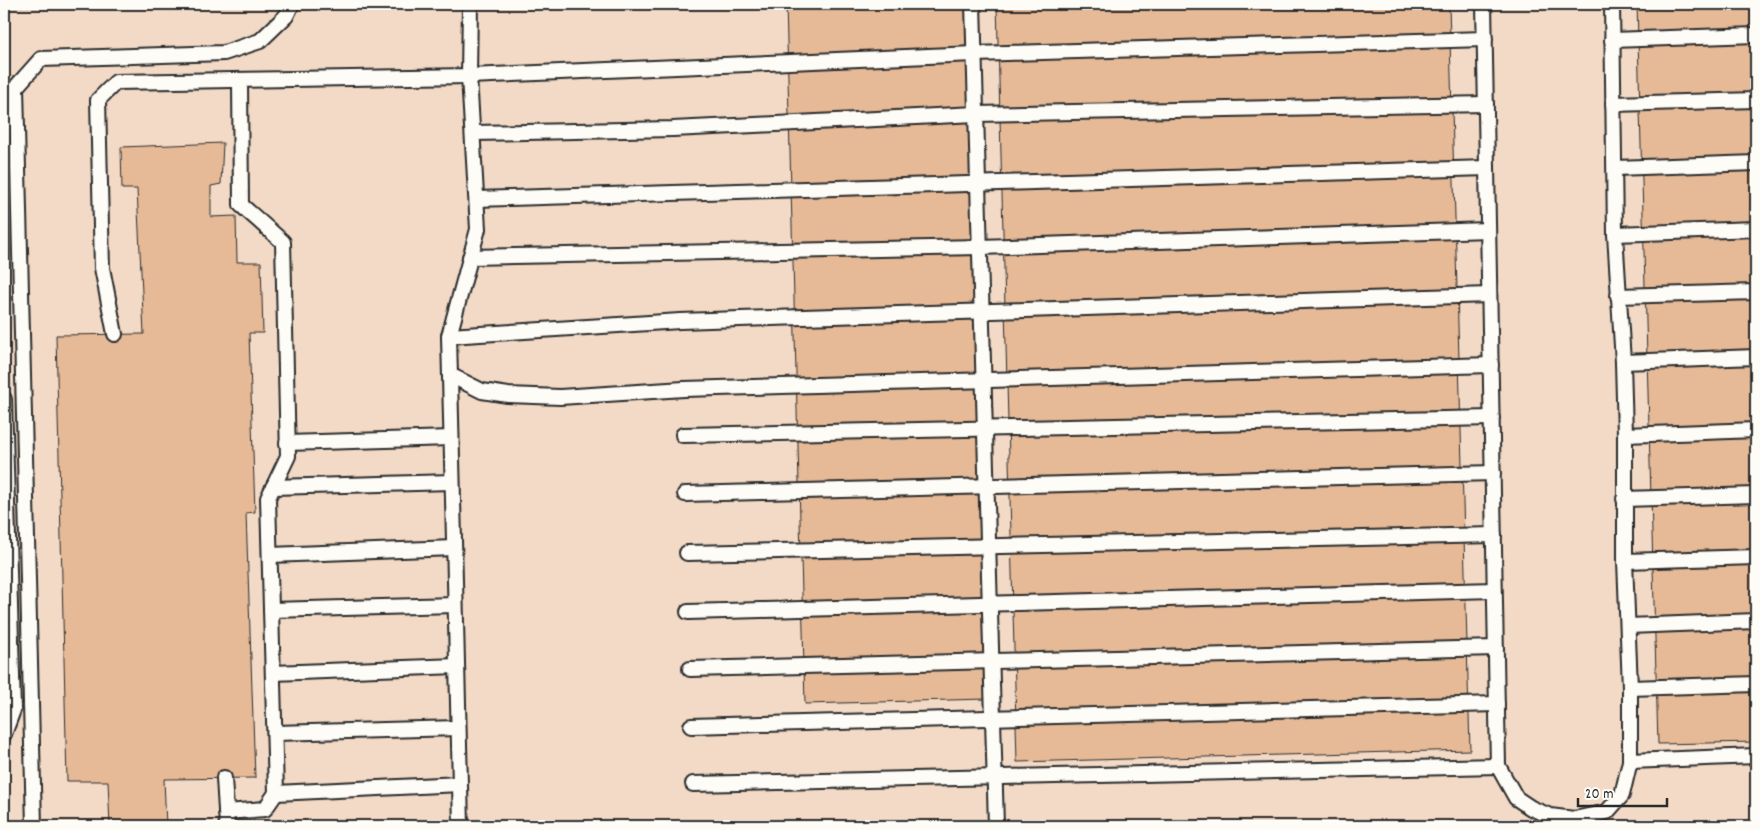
<svg xmlns="http://www.w3.org/2000/svg" width="1760" height="830" font-family="Dekko,sans-serif">
<style>
.built{fill:#f2dac6}
.building{fill:#e7ba97;stroke:#2b2b2b}
.lines{fill:none;stroke-linecap:round;stroke-linejoin:round}
.lane-casing{stroke:#2b2b2b;stroke-width:18}
.lane{stroke:#fdfcf7;stroke-width:14}
</style>
<rect width="100%" height="100%" fill="#f6e8da"/>
<filter id="ink" filterUnits="userSpaceOnUse"><feTurbulence type="fractalNoise" baseFrequency=".02" numOctaves="2"/><feDisplacementMap in="SourceGraphic" scale="10" xChannelSelector="R" yChannelSelector="G"/><feConvolveMatrix kernelMatrix="1 2 1 2 8 2 1 2 1" color-interpolation-filters="sRGB"/></filter>
<g filter="url(#ink)">
<rect class="built" x="4" y="4" width="1752" height="822"/>
<g class="building">
<path d="M786 4H966L986 699 805 704Z"/>
<path d="M997 4H1449L1470 750 1017 762Z"/>
<path d="M1637 4H1756V742L1658 744Z"/>
<path d="M223 143 221 184 211 186V217L236 216 237 262H261L263 333H249L255 512 246 513 255 778 164 779 166 826H110L108 781H67L56 335 144 334 137 189H122L121 147Z"/>
</g>
<g class="lines">
<g class="lane-casing">
<g id="lane">
<path d="M973 4 996 826"/>
<path d="M1484 4 1498 766 1516 798 1531 808 1550 816 1574 819 1607 812 1622 795 1630 761V688L1625 561V435L1623 362 1615 234 1612 4"/>
<path d="M1612 40 1756 35"/>
<path d="M1613 104 1756 100"/>
<path d="M473 133 673 129 976 114 1486 104"/>
<path d="M1615 168 1756 163"/>
<path d="M477 199 1487 168"/>
<path d="M1615 234 1756 229"/>
<path d="M470 257 980 247 1488 230"/>
<path d="M1618 296 1756 292"/>
<path d="M115 334 102 268 98 100 116 82 469 76 974 54 1485 39"/>
<path d="M449 336 680 321 1489 295"/>
<path d="M1623 362 1756 357"/>
<path d="M450 375 482 391 508 395 560 397 684 389 1491 365"/>
<path d="M4 399 13 710 4 734"/>
<path d="M683 435 1492 418"/>
<path d="M1625 435 1756 430"/>
<path d="M287 443 451 438"/>
<path d="M273 487 452 482"/>
<path d="M685 494 1493 473"/>
<path d="M1624 499 1756 495"/>
<path d="M687 553 1494 535"/>
<path d="M270 555 454 548"/>
<path d="M1625 561 1756 557"/>
<path d="M271 610 455 605"/>
<path d="M688 612 1494 590"/>
<path d="M1628 626 1756 621"/>
<path d="M690 669 1496 648"/>
<path d="M273 673 457 666"/>
<path d="M1630 688 1756 684"/>
<path d="M691 726 1497 704"/>
<path d="M275 733 458 728"/>
<path d="M1630 761 1756 756"/>
<path d="M224 778 227 826"/>
<path d="M693 784 1498 766"/>
<path d="M276 793 460 784"/>
<path d="M226 812 265 809 276 793 268 498 288 456 283 242 241 205 240 80"/>
<path d="M34 826 16 87 41 59 224 53 260 41 286 16 292 4"/>
<path d="M461 826 449 336 478 229 469 76 470 4"/>
</g>
</g>
<use href="#lane" class="lane"/>
</g>
</g>
<rect width="1760" height="830" fill="none" stroke="#fdfcf7" stroke-width="20"/>
<rect x="10" y="10" width="1740" height="810" fill="none" stroke="#2b2b2b" stroke-width="2" filter="url(#ink)"/>
<path d="M1578 798v8h89v-8" fill="none" stroke="#2b2b2b" stroke-width="2.5"/>
<text x="1585" y="798" font-size="15" fill="#2b2b2b" stroke="#fdfcf7" stroke-width="4" paint-order="stroke">20 m</text>
</svg>
